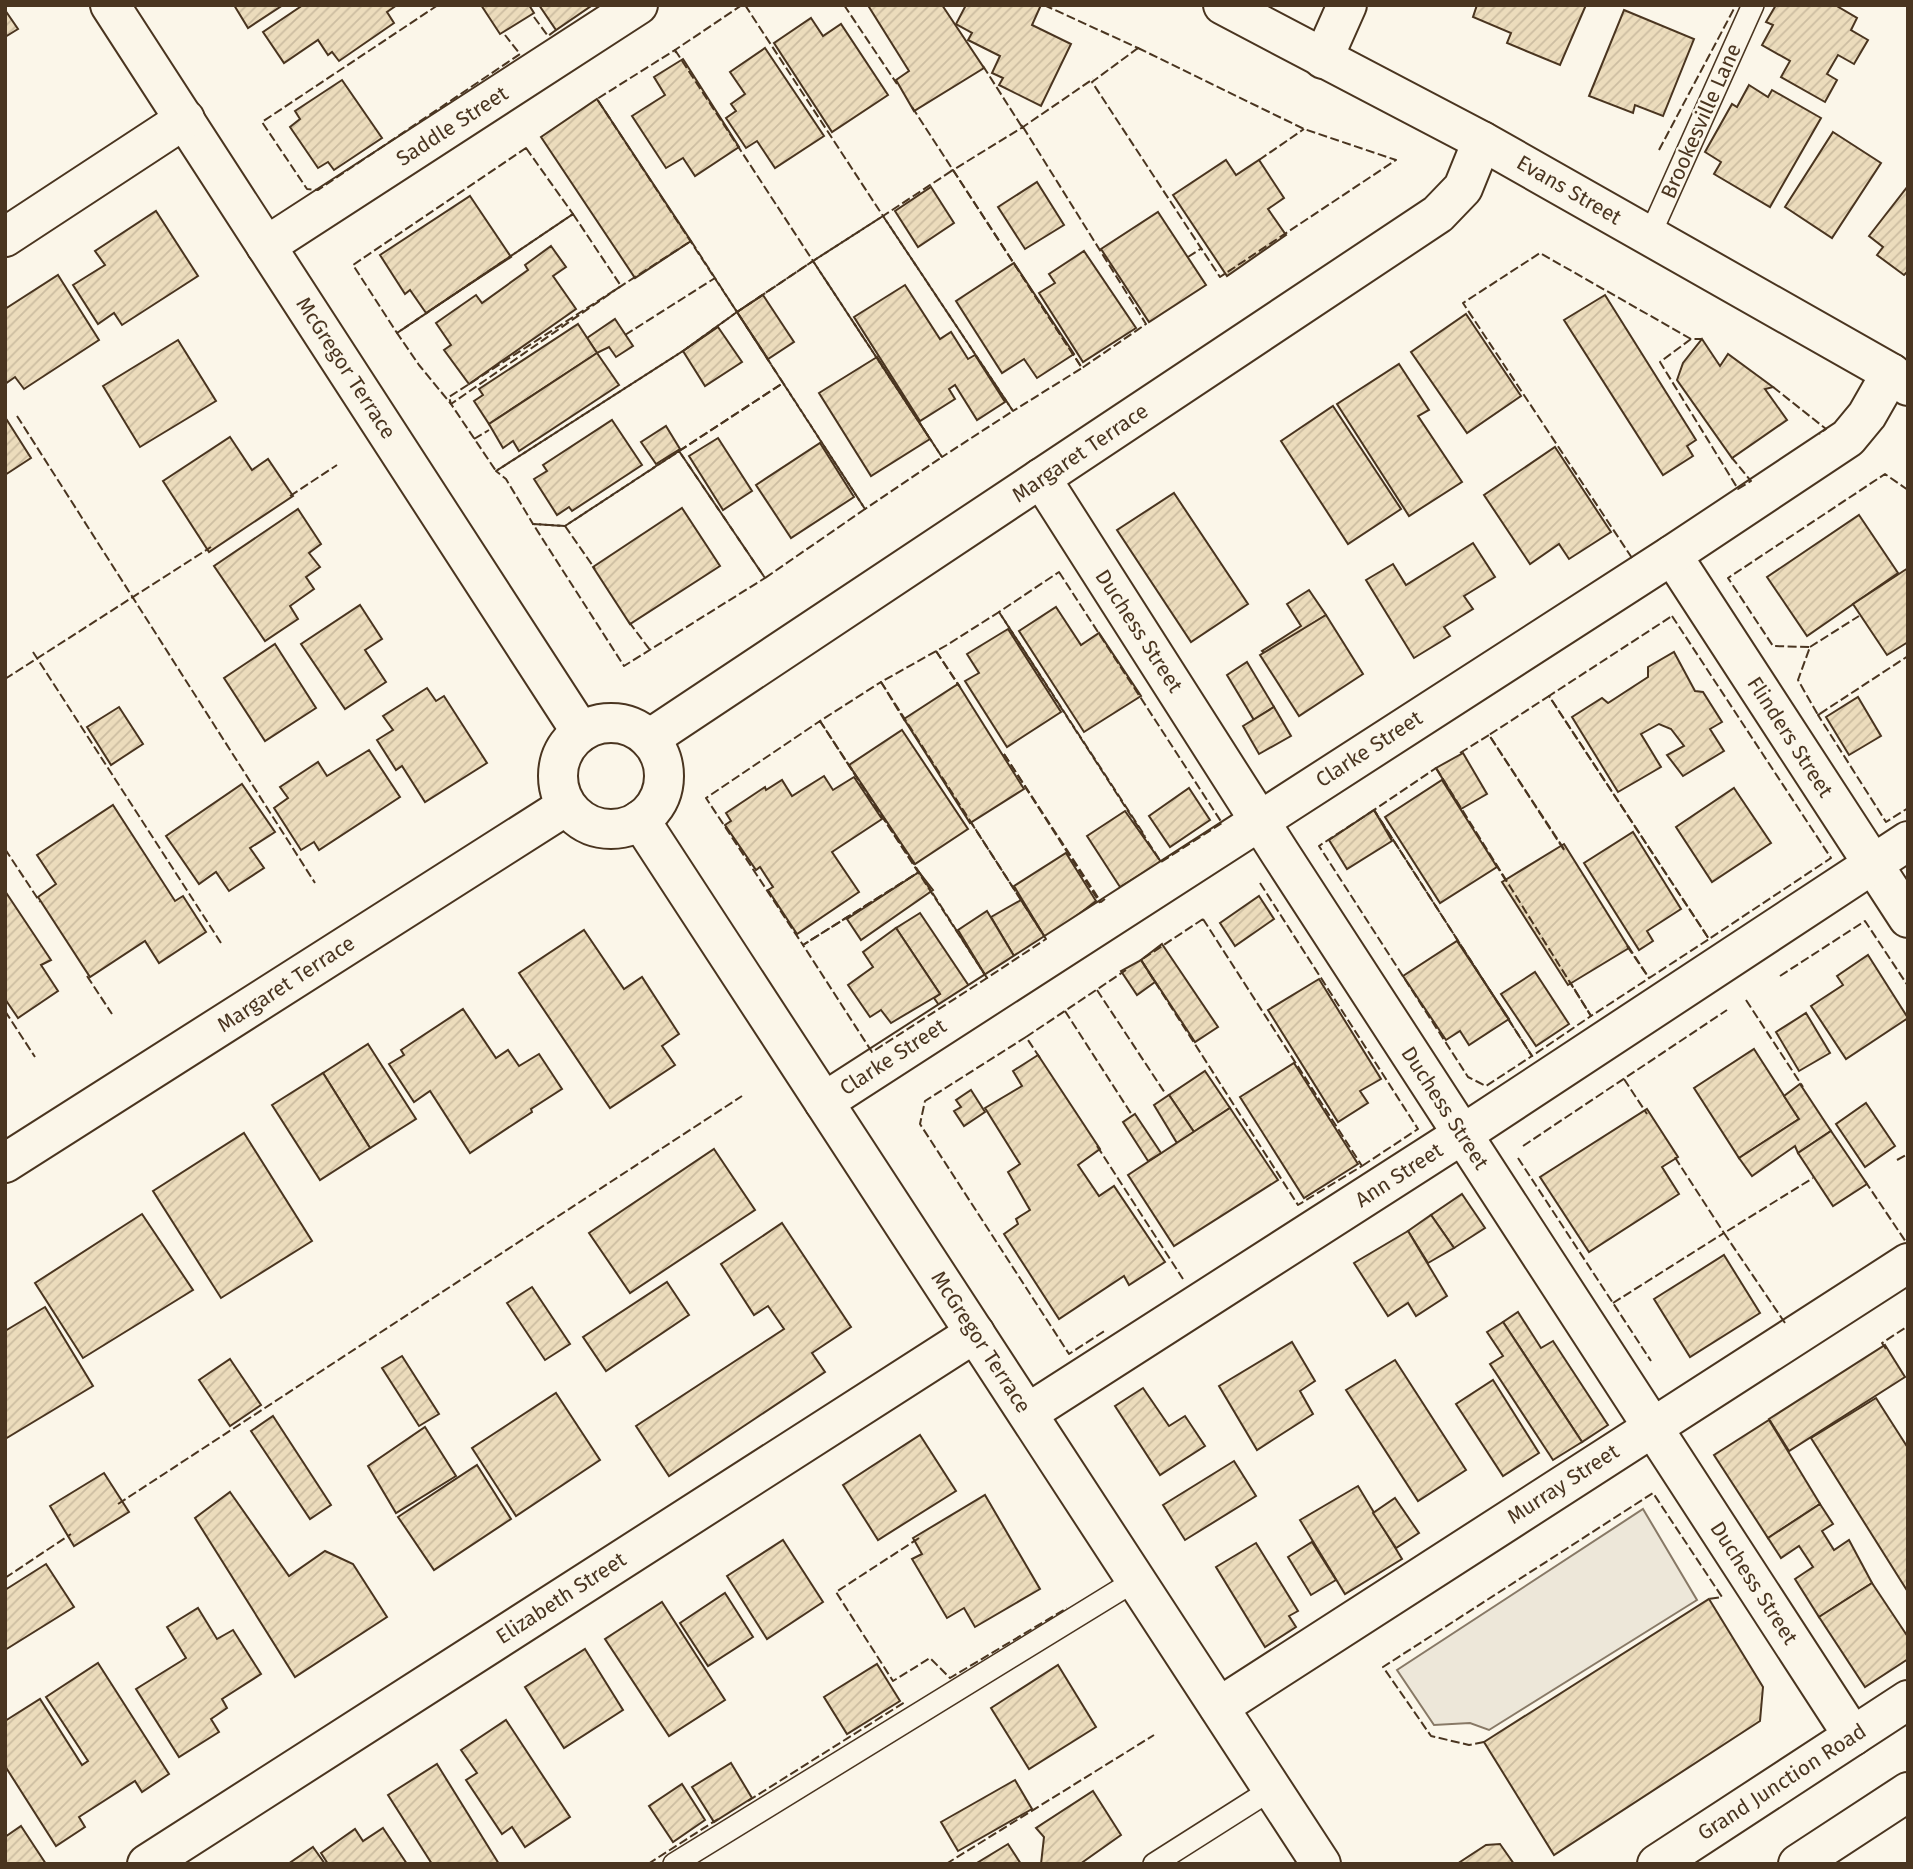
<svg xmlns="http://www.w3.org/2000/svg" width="1913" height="1869" font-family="'Fira Sans',sans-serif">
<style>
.parking{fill:#ede7d9;stroke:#887966;stroke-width:2}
.building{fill:url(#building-hatch);stroke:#4a3520;stroke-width:2}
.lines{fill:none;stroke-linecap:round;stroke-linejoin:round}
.lane-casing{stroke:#4a3520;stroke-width:24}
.street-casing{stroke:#4a3520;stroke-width:42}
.highway-casing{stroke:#4a3520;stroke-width:42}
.lane{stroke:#fbf6e9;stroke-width:21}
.street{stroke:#fbf6e9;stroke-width:38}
.highway{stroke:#fbf6e9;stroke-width:38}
.fence{stroke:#4a3520;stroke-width:2;stroke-dasharray:9 3.5;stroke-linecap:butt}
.labels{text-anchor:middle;stroke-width:5;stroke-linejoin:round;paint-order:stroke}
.street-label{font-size:21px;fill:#4a3520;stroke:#fbf6e9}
</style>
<defs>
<pattern id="building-hatch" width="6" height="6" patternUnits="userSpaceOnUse" patternTransform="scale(1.75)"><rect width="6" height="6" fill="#ecdcbc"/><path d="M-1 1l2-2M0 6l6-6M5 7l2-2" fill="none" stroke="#ccbda1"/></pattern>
</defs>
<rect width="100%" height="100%" fill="#fbf6e9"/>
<path class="parking" d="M1643 1509 1697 1600 1489 1730 1470 1723 1434 1725 1397 1670Z"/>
<g class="building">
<path d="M234 5H283L248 28Z"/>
<path d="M303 5H397L387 12 394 23 339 61 332 52 328 55 318 40 284 63 263 32Z"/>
<path d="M481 5H529L534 13 500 34Z"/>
<path d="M539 5H590L591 6 556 30Z"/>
<path d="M872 5H942L984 68 914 111 896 80 909 71 869 7Z"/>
<path d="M966 5H1041L1032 25 1071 44 1041 106 999 85 1003 78 992 73 1000 56 968 40 972 33 956 24Z"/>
<path d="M1477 5H1586L1560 65 1507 43 1511 33 1473 17Z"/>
<path d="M1776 5H1835L1857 18 1851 30 1868 40 1854 64 1838 55 1827 74 1837 80 1825 102 1781 77 1790 61 1762 45 1773 25 1766 22Z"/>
<path d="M5 10 18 29 5 37Z"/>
<path d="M1624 10 1694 39 1663 116 1635 105 1633 113 1589 96Z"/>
<path d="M811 18 823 36 841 24 888 95 832 132 774 43Z"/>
<path d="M765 48 824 136 775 168 757 141 746 148 726 118 736 111 731 104 745 94 730 72Z"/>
<path d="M683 59 739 147 695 176 683 158 666 168 632 116 665 95 654 77Z"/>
<path d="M342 80 382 138 334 170 328 162 318 168 290 127 300 119 295 111Z"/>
<path d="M1749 85 1768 97 1772 90 1821 118 1770 207 1714 174 1721 162 1705 152 1732 104 1737 107Z"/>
<path d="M597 99 691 241 635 278 541 137Z"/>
<path d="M1833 132 1881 163 1832 238 1785 207Z"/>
<path d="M1226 160 1236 175 1259 160 1284 198 1268 209 1286 235 1227 276 1173 195Z"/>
<path d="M1037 182 1064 225 1025 249 998 207Z"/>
<path d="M1908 186V271L1904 275 1877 255 1883 247 1869 236Z"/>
<path d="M931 187 954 223 918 247 895 211Z"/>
<path d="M470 196 511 257 426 313 410 290 405 294 380 255Z"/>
<path d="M156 211 198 276 122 325 114 313 98 324 73 285 105 265 95 251Z"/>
<path d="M1158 212 1206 285 1149 322 1101 249Z"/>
<path d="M551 246 566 267 553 276 576 309 469 384 444 350 451 345 436 323 476 295 482 303 528 270 525 265Z"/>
<path d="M1084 251 1136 328 1083 362 1039 293 1055 283 1049 274Z"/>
<path d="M1014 263 1074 354 1037 378 1024 359 1002 373 956 301Z"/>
<path d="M58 275 99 340 24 389 15 377 5 384V309Z"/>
<path d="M905 285 940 339 951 332 968 359 975 355 1005 402 977 420 955 385 949 389 955 399 920 421 854 317Z"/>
<path d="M763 295 794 342 768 359 737 312Z"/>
<path d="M1605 295 1696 440 1687 446 1693 456 1663 475 1564 320Z"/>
<path d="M1466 314 1521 396 1467 433 1411 352Z"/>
<path d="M615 319 633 346 616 357 609 347 597 353 587 338Z"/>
<path d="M578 324 597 353 489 424 474 401 483 395 479 389Z"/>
<path d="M718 327 742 362 705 386 683 351Z"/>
<path d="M1702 339 1720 366 1728 354 1773 387 1765 389 1787 420 1732 458 1677 380 1683 363Z"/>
<path d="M178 340 216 401 140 447 103 386Z"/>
<path d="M597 353 619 385 519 451 513 441 503 448 489 424Z"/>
<path d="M877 357 930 439 871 476 819 393Z"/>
<path d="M1399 364 1429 410 1418 416 1462 482 1409 516 1337 404Z"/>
<path d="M1333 406 1401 509 1348 544 1281 441Z"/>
<path d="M5 417 31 458 5 475Z"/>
<path d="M612 420 642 465 572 511 569 507 557 515 534 479 547 471 543 465Z"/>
<path d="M666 426 680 449 656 464 641 442Z"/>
<path d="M230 437 252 470 268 459 293 496 209 552 163 481Z"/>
<path d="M718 438 752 491 723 510 689 456Z"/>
<path d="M820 443 854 497 791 538 756 485Z"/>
<path d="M1555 447 1611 532 1569 559 1559 544 1530 564 1484 495Z"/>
<path d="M1174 493 1248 604 1191 642 1117 530Z"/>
<path d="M682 508 720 566 630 624 593 567Z"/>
<path d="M298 509 321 544 309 553 320 567 306 577 314 589 290 606 298 619 265 641 214 566Z"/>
<path d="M1859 515 1898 573 1807 636 1767 577Z"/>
<path d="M1473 543 1495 577 1464 596 1473 609 1444 627 1450 636 1414 658 1366 580 1393 564 1406 585Z"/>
<path d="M1908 568V642L1887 655 1853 604Z"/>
<path d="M1309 590 1326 615 1265 654 1262 651 1301 626 1287 604Z"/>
<path d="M360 605 382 639 365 650 386 682 345 709 301 644Z"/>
<path d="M1056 607 1081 645 1099 633 1141 696 1084 732 1019 631Z"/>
<path d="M1326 615 1363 674 1299 716 1260 655Z"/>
<path d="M1008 629 1061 712 1007 747 965 681 979 673 967 654Z"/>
<path d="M275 644 316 708 265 741 224 678Z"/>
<path d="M1674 652 1695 691 1703 692 1722 722 1710 729 1724 751 1683 776 1667 755 1684 746 1671 729 1659 724 1641 734 1661 767 1618 792 1572 717 1602 698 1608 703 1648 677V667Z"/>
<path d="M1247 662 1274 707 1254 720 1227 675Z"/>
<path d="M958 684 1024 789 970 823 904 719Z"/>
<path d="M427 688 436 701 444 696 487 763 425 802 402 766 396 770 377 740 393 730 383 716Z"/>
<path d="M1858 697 1881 736 1849 755 1826 717Z"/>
<path d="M119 707 143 744 111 765 87 727Z"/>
<path d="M1274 707 1291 736 1259 754 1243 726Z"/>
<path d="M902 730 968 829 915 864 849 765Z"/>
<path d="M369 750 400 797 319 850 314 842 301 850 274 808 288 798 280 787 318 762 327 776Z"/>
<path d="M1463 753 1487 794 1461 809 1436 768Z"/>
<path d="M824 776 833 790 854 777 882 819 832 852 859 892 797 934 768 890 773 887 760 867 756 870 725 825 731 821 726 813 765 787 766 790 782 780 792 796Z"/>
<path d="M1442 780 1497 867 1440 903 1385 817Z"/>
<path d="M242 784 275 832 250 848 264 868 229 891 216 872 199 884 166 836Z"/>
<path d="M1189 788 1210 820 1170 847 1149 816Z"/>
<path d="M1734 788 1771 843 1712 882 1676 827Z"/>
<path d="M113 805 175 901 183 896 206 932 159 963 145 941 90 977 38 897 56 884 37 855Z"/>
<path d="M1374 810 1392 841 1347 869 1329 840Z"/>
<path d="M1125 811 1161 862 1120 887 1087 836Z"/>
<path d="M1633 832 1681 909 1647 931 1653 941 1639 950 1584 863Z"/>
<path d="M1564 844 1629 948 1568 985 1502 882Z"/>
<path d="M1066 853 1096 901 1046 939 1014 886Z"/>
<path d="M919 872 933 890 861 940 847 919Z"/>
<path d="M5 891 51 960 41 965 58 991 18 1018 5 999Z"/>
<path d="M1259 896 1274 919 1235 946 1220 923Z"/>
<path d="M1021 900 1046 939 1014 956 991 917Z"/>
<path d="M987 911 1014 956 987 978 958 930Z"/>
<path d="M920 913 971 989 941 1008 934 998 940 994 896 928Z"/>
<path d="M896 928 940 994 891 1023 881 1010 870 1017 848 985 873 967 863 952Z"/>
<path d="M584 930 624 989 642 977 679 1034 662 1046 675 1065 610 1108 519 973Z"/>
<path d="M1457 941 1509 1019 1469 1045 1460 1031 1446 1040 1403 976Z"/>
<path d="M1162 944 1218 1027 1195 1042 1141 960Z"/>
<path d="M1868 955 1908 1018 1846 1059 1811 1006 1843 985 1837 976Z"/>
<path d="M1141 960 1155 982 1137 995 1121 971Z"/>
<path d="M1535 972 1569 1024 1536 1046 1501 994Z"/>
<path d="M1319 979 1381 1079 1360 1091 1368 1103 1338 1122 1268 1010Z"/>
<path d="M463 1009 496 1058 508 1050 519 1066 539 1054 562 1089 531 1109 532 1112 470 1153 430 1091 414 1102 389 1064 404 1055 401 1050Z"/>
<path d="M1806 1013 1830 1053 1799 1071 1776 1032Z"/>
<path d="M368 1044 416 1119 370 1148 323 1073Z"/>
<path d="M1754 1049 1799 1119 1739 1158 1694 1088Z"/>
<path d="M1038 1055 1100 1149 1078 1165 1099 1196 1114 1186 1165 1262 1129 1285 1124 1276 1059 1319 1004 1234 1018 1224 1016 1219 1030 1210 1008 1172 1020 1164 985 1108 1022 1086 1013 1071Z"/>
<path d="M1294 1063 1358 1164 1304 1198 1240 1097Z"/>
<path d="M1205 1071 1230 1108 1194 1132 1169 1095Z"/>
<path d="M323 1073 370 1148 320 1180 272 1105Z"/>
<path d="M1800 1084 1831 1131 1798 1153 1795 1146 1752 1176 1739 1158 1799 1119 1784 1096Z"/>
<path d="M971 1090 985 1112 964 1126 954 1111 961 1107 956 1100Z"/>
<path d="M1169 1095 1194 1132 1177 1143 1154 1105Z"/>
<path d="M1866 1103 1895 1146 1865 1167 1836 1124Z"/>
<path d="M1230 1108 1278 1180 1174 1246 1128 1175Z"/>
<path d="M1647 1109 1678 1157 1662 1167 1679 1194 1589 1252 1540 1177Z"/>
<path d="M1135 1114 1161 1153 1148 1161 1123 1122Z"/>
<path d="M1831 1131 1867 1184 1833 1206 1798 1153Z"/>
<path d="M244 1133 312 1241 221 1298 153 1191Z"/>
<path d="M714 1149 755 1210 630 1293 589 1233Z"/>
<path d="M1462 1194 1485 1228 1454 1248 1431 1215Z"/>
<path d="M142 1214 193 1290 83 1358 35 1283Z"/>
<path d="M1431 1215 1454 1248 1428 1263 1408 1231Z"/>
<path d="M782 1223 851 1327 812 1353 825 1372 669 1476 636 1426 784 1329 768 1306 754 1315 721 1264Z"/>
<path d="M1408 1231 1447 1296 1416 1316 1408 1303 1388 1316 1354 1263Z"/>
<path d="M1724 1255 1760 1313 1690 1357 1654 1299Z"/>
<path d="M667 1282 689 1315 606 1371 583 1337Z"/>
<path d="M532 1287 570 1344 545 1360 507 1303Z"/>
<path d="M45 1307 93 1386 5 1439V1331Z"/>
<path d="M1518 1312 1541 1348 1553 1341 1608 1425 1582 1442 1503 1322Z"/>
<path d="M1503 1322 1582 1442 1553 1460 1490 1364 1503 1356 1487 1332Z"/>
<path d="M1292 1342 1315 1381 1300 1391 1313 1414 1257 1450 1219 1386Z"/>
<path d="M1885 1345 1905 1377 1789 1451 1769 1419Z"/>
<path d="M402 1356 439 1414 419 1426 382 1368Z"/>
<path d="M230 1359 261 1405 230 1426 199 1380Z"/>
<path d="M1395 1360 1466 1470 1418 1501 1346 1390Z"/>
<path d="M1493 1380 1539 1453 1503 1476 1456 1404Z"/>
<path d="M1143 1388 1169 1426 1185 1416 1205 1446 1160 1475 1115 1406Z"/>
<path d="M556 1393 600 1460 516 1516 472 1448Z"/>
<path d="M1876 1398 1908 1448V1592L1811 1438Z"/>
<path d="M273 1416 331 1505 310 1519 251 1431Z"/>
<path d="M1769 1420 1820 1504 1768 1538 1714 1455Z"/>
<path d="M425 1427 456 1476 396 1513 368 1466Z"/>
<path d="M920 1435 956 1491 878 1540 843 1485Z"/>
<path d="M1234 1461 1256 1496 1185 1540 1163 1505Z"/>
<path d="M477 1465 511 1519 434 1570 398 1517Z"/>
<path d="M104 1473 129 1512 74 1546 50 1506Z"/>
<path d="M1358 1486 1402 1559 1345 1594 1300 1520Z"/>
<path d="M230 1492 289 1576 325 1551 353 1564 387 1617 295 1677 195 1518Z"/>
<path d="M985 1495 1040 1589 975 1627 964 1608 947 1618 912 1559 922 1554 913 1538Z"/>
<path d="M1395 1498 1419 1533 1396 1548 1373 1513Z"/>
<path d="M1820 1504 1833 1524 1822 1531 1834 1550 1849 1540 1872 1583 1819 1617 1795 1579 1813 1567 1799 1546 1781 1558 1768 1538Z"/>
<path d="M783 1540 823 1602 767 1639 727 1576Z"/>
<path d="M1312 1542 1336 1580 1311 1595 1288 1557Z"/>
<path d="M1256 1543 1298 1611 1289 1616 1296 1627 1265 1647 1216 1567Z"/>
<path d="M46 1564 74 1607 5 1650V1590Z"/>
<path d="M1872 1583 1908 1637V1659L1865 1687 1819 1617Z"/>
<path d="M725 1593 753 1637 708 1666 680 1623Z"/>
<path d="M1709 1599 1763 1687 1760 1721 1554 1855 1484 1742Z"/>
<path d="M662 1602 725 1700 669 1736 605 1639Z"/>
<path d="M198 1608 217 1639 233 1630 261 1674 222 1699 227 1708 211 1719 219 1732 179 1757 136 1689 186 1658 167 1627Z"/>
<path d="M585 1649 623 1710 564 1748 525 1687Z"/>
<path d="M98 1663 169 1774 142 1792 135 1781 79 1817 85 1827 56 1846 5 1766V1721L40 1699 82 1765 88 1761 46 1697Z"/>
<path d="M877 1664 900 1701 847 1734 824 1697Z"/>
<path d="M1058 1665 1096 1727 1029 1769 991 1708Z"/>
<path d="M506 1720 570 1817 525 1847 512 1827 502 1834 466 1780 477 1773 461 1750Z"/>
<path d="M731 1763 752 1798 714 1822 692 1787Z"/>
<path d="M437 1764 499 1864H432L388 1795Z"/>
<path d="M1015 1780 1032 1809 958 1851 941 1822Z"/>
<path d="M682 1784 705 1820 673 1842 649 1806Z"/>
<path d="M1093 1791 1121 1835 1080 1864H1041L1044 1837 1036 1828Z"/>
<path d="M21 1826 46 1864H5V1837Z"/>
<path d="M383 1828 407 1864H328L321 1853 355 1829 363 1841Z"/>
<path d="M1008 1844 1021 1864H978L977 1863Z"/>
<path d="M1500 1844 1514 1864H1457L1486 1845Z"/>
<path d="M313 1847 325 1864H288Z"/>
</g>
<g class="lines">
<g class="lane-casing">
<g id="lane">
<path d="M1649 237 1753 5"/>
<path d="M674 1864 1136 1580"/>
<path d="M1154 1864 1272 1789"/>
</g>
</g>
<g class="street-casing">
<g id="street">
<path d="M110 5 581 732"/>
<path d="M1223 5 1482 141 1891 373 1908 386"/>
<path d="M1323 59 1347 5"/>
<path d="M5 237 185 119"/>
<path d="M266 246 638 5"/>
<path d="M1041 478 1280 853 1853 1736"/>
<path d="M1672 555 1908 918"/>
<circle cx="611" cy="776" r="53"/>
<path d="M649 739 1438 214 1463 188 1482 141"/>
<path d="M640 820 1321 1864"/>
<path d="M824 1102 1672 555 1848 438 1867 415 1891 373"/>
<path d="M5 1163 566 806"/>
<path d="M1028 1413 1463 1134 1908 841"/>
<path d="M1219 1707 1908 1263"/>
<path d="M147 1864 975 1333"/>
</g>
</g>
<g class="highway-casing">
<g id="highway">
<path d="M1657 1864 1908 1700"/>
<path d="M1798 1864 1908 1792"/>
</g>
</g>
<use href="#lane" class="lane"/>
<use href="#street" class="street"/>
<use href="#highway" class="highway"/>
<g class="fence">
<path d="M438 5 262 122 307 189 318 190 520 54 505 35"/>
<path d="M745 5 883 216 813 261"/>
<path d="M844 5 897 84"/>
<path d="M1044 5 1138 48 1136 49"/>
<path d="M534 17 548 36 556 30"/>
<path d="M1138 48 1304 129 1396 160 1220 277 1092 82Z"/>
<path d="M675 50 813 261 737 312 597 99Z"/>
<path d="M676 53 675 50 742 5"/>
<path d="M983 66 1022 127"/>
<path d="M912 107 953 170 951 171"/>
<path d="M1021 125 1023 127 1093 79"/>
<path d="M1023 127 1146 324 1082 368 953 170Z"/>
<path d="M526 148 573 214 397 333 353 265Z"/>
<path d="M1659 150 1736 5"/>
<path d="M1259 160 1304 129"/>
<path d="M953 170 1082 368 1013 411 883 216Z"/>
<path d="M573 214 621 286 451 404 419 365 397 333Z"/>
<path d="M883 216 1013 411 942 457 813 261Z"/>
<path d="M691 241 737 312 683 351 496 471 451 404 449 397Z"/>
<path d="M1188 257 1202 248"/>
<path d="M813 261 942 457 865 509 737 312Z"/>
<path d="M737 312 783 383 565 526 533 524 506 479 496 471 683 351Z"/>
<path d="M625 335 715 278"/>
<path d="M1691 339 1660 362 1738 489 1751 481 1732 458"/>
<path d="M783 383 865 509 765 578 679 451Z"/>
<path d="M1773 387 1826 429 1819 434"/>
<path d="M17 416 315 883"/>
<path d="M474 439 489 430"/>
<path d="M679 451 765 578 624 666 533 524 565 526Z"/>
<path d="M1908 490 1885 474 1728 578 1773 646 1810 647 1798 680 1818 715 1908 656"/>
<path d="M290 496 337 465"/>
<path d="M565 526 595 569"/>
<path d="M1632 558 1463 303 1540 253 1691 339H1702"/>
<path d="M1059 572 1222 823 1161 862 999 612Z"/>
<path d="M1672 616 1831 858 1709 939 1549 696Z"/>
<path d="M629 622 650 650"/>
<path d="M1810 647 1859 616"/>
<path d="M936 651 959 686"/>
<path d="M936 651 960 687"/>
<path d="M33 652 221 943"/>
<path d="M5 679 211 547"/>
<path d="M881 682 1046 939 987 978 820 721Z"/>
<path d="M1820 714 1818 715 1886 822 1908 808"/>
<path d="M820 721 919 872 803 945 706 798Z"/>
<path d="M905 721 881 682 947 645 999 612 1145 836"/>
<path d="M1460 753 1489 735 1564 850"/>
<path d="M1004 754 1101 902 1105 899"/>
<path d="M1004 754 1100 903"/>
<path d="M1436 768 1591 1016 1532 1056 1374 810Z"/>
<path d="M1374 810 1532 1056 1486 1086 1468 1077 1319 846Z"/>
<path d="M970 821 1023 903"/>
<path d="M5 849 40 902"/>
<path d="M1564 849 1489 735 1549 696 1709 939 1591 1016 1570 982"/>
<path d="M1495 863 1508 884"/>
<path d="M919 872 987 978 872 1052 803 945Z"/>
<path d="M1260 883 1418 1129 1362 1166 1360 1163"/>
<path d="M1203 919 1362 1166 1298 1205 1141 960Z"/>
<path d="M1627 946 1649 978"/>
<path d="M1628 946 1649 978"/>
<path d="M87 976 112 1014"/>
<path d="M1780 976 1865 921 1908 986"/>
<path d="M1097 990 1165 1093"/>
<path d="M1746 1000 1803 1087"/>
<path d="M5 1011 35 1057"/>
<path d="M1065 1011 1132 1115"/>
<path d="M1026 1037 1126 970"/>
<path d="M1040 1058 1026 1037 925 1101 920 1124 1069 1354 1106 1330"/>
<path d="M1624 1079 1647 1114"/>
<path d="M1097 1146 1183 1279"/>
<path d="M1523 1146 1727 1010"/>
<path d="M1518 1158 1651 1361"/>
<path d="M1897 1160 1908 1154"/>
<path d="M1865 1181 1908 1245"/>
<path d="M1613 1303 1724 1233 1674 1156"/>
<path d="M1785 1323 1724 1233 1813 1178"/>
<path d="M1886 1349 1882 1343 1908 1326"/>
<path d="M118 1504 742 1096"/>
<path d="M919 1538 836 1592 893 1681 930 1658 950 1678 1067 1608"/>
<path d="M5 1578 71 1534"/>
<path d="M1484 1742 1469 1745 1431 1736 1383 1667 1653 1493 1722 1597 1709 1599"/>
<path d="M748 1801 905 1702"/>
<path d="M648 1864 718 1819"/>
<path d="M946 1864 1154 1735"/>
</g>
</g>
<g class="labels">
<g class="street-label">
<text transform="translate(1701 121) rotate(-66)" y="7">Brookesville Lane</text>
<text transform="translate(452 126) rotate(-33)" y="7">Saddle Street</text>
<text transform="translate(1569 190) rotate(30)" y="7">Evans Street</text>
<text transform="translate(346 368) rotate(57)" y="7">McGregor Terrace</text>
<text transform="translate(1080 453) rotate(-34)" y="7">Margaret Terrace</text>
<text transform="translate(1139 631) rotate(57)" y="7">Duchess Street</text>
<text transform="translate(1790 737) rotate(57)" y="7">Flinders Street</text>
<text transform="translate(1369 749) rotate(-33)" y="7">Clarke Street</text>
<text transform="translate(286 984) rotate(-33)" y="7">Margaret Terrace</text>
<text transform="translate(893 1057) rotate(-33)" y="7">Clarke Street</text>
<text transform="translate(1445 1108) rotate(57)" y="7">Duchess Street</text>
<text transform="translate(1399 1175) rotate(-33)" y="7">Ann Street</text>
<text transform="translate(981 1342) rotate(57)" y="7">McGregor Terrace</text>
<text transform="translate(1563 1484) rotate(-33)" y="7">Murray Street</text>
<text transform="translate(1754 1583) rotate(57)" y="7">Duchess Street</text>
<text transform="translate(561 1598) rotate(-33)" y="7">Elizabeth Street</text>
<text transform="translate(1782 1782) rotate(-33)" y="7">Grand Junction Road</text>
</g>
</g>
<rect width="1913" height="1869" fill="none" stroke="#4a3520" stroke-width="14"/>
</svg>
